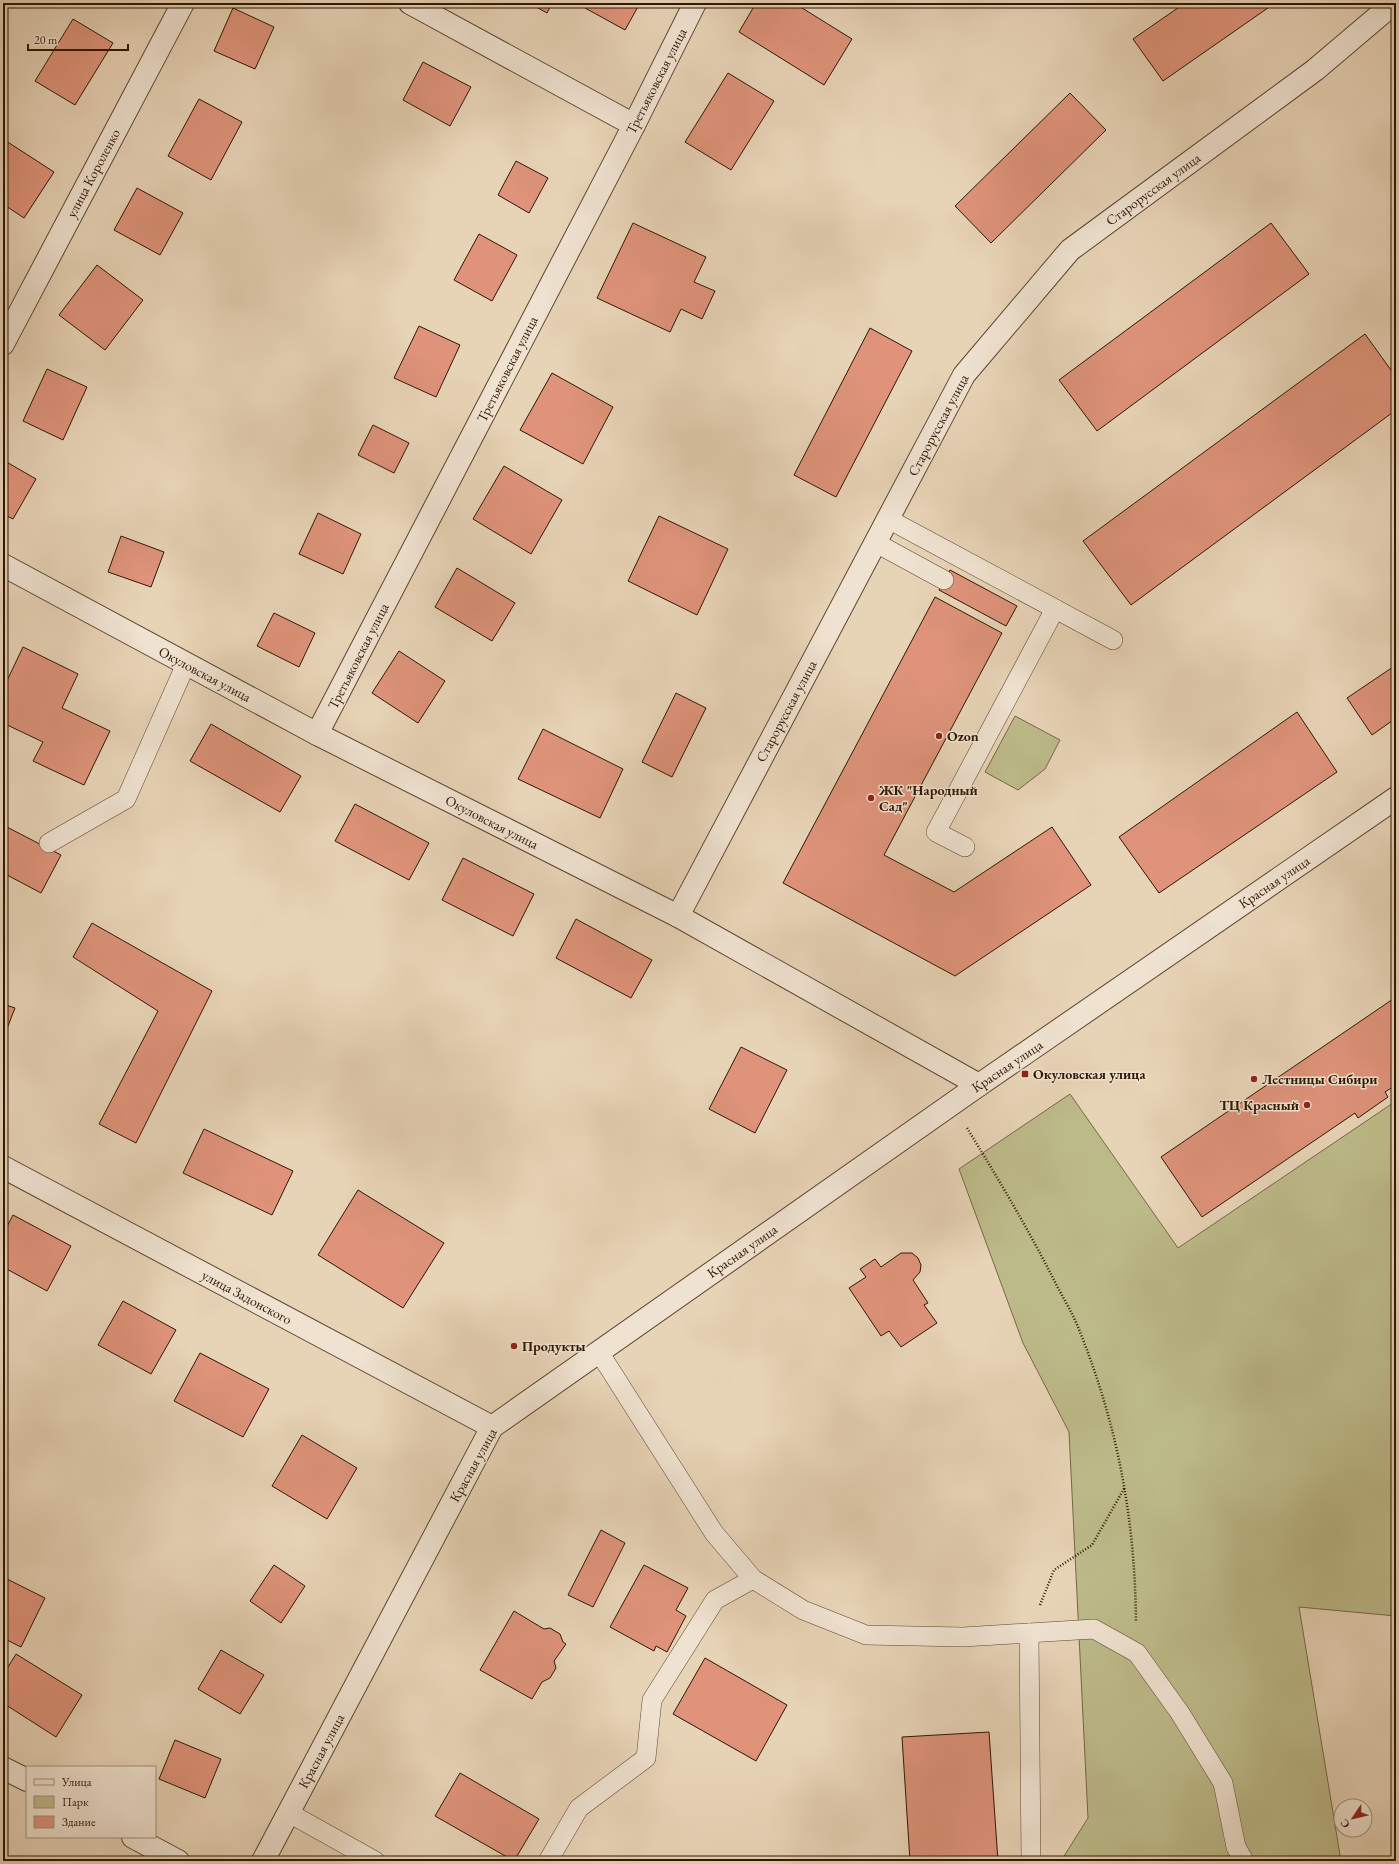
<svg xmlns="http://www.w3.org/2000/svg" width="1399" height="1864" font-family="'EB Garamond',serif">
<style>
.green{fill:#bdba89;stroke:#766845}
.building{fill:#de937a;stroke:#301601}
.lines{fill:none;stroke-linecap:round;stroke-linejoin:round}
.service-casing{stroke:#5e452e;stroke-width:20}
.minor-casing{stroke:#5e452e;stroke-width:24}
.tertiary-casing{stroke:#5e452e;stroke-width:24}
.path{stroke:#301601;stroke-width:2.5;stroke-dasharray:1 2;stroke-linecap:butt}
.service{stroke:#efe2d0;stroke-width:19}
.minor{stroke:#efe2d0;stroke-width:22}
.tertiary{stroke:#efe2d0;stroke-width:22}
.poi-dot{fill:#8f2418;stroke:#efe2d0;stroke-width:1.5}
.labels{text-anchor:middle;stroke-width:3;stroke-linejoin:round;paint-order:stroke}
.street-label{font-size:14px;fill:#301601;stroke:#efe2d0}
.poi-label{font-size:14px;font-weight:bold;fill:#301601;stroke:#efe2d0;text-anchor:start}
</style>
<rect width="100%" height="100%" fill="#e7d3b6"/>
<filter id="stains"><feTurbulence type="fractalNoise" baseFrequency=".005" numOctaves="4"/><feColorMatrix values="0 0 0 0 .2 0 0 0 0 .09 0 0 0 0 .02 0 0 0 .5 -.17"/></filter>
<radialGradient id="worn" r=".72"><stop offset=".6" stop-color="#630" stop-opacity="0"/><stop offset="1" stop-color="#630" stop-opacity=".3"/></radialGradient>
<g class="green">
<path d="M1015 716 1060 740 1045 769 1018 790 985 772Z"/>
<path d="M1070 1094 1178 1248 1396 1101V1616L1299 1607 1341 1861H1061L1088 1818 1069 1432 1023 1343 959 1169Z"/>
</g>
<g class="building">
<path d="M529 3H552L547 13Z"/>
<path d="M588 3H640L625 30 585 8Z"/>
<path d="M756 3H794L852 39 824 85 739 32Z"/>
<path d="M1185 3H1275L1163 81 1133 39Z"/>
<path d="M233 8 274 27 255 69 214 51Z"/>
<path d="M73 19 113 43 75 105 35 81Z"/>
<path d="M423 62 471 87 450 126 403 100Z"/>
<path d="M728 73 774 101 731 170 685 142Z"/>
<path d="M1070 93 1106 130 991 243 955 206Z"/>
<path d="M199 99 242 122 211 180 168 156Z"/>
<path d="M3 139 54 172 24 218 3 204Z"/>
<path d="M516 161 548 178 529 213 498 195Z"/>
<path d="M137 188 183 213 160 255 114 230Z"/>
<path d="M633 223 706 257 694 282 715 291 702 319 681 309 670 332 597 298Z"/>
<path d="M1271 223 1309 274 1097 431 1059 380Z"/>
<path d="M479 234 517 255 492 301 454 280Z"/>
<path d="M97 265 143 300 105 350 59 315Z"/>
<path d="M419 326 460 345 436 397 394 378Z"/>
<path d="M870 328 912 351 836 497 794 475Z"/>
<path d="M1365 334 1396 377V410L1131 605 1083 541Z"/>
<path d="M47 369 87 387 63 440 23 421Z"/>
<path d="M552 373 613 407 583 464 520 430Z"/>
<path d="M373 425 409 443 394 473 358 455Z"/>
<path d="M3 460 36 479 13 519 3 514Z"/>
<path d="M504 466 562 500 531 554 473 519Z"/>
<path d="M318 513 361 534 343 574 299 554Z"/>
<path d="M659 516 728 549 697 615 628 581Z"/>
<path d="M121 536 164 552 151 587 108 572Z"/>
<path d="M457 568 515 603 492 641 435 607Z"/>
<path d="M950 570 1017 606 1006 626 939 590Z"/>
<path d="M935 597 1002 633 884 855 954 892 1052 827 1091 885 955 976 783 883Z"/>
<path d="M274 613 315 633 299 667 257 646Z"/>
<path d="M23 647 78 674 62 708 110 731 84 785 33 761 43 742 3 723V689Z"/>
<path d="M399 651 445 681 418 723 372 693Z"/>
<path d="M1396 665V718L1372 735 1347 698Z"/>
<path d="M676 693 706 708 672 777 642 762Z"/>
<path d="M1297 712 1337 772 1159 893 1119 837Z"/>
<path d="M211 724 301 776 280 812 190 761Z"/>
<path d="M543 729 623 769 600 818 518 779Z"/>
<path d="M355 804 429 843 409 880 335 841Z"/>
<path d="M3 825 61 855 41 893 7 875 3 883Z"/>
<path d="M463 858 534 894 513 936 442 900Z"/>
<path d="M576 919 652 960 631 998 556 958Z"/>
<path d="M92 923 212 991 136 1143 99 1124 158 1011 73 957Z"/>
<path d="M1396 997V1085L1385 1092 1388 1097 1358 1118 1355 1113 1202 1217 1161 1157Z"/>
<path d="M3 1004 15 1008 3 1039Z"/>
<path d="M741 1047 787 1070 755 1133 709 1109Z"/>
<path d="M204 1129 293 1171 272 1215 183 1173Z"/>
<path d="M358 1190 444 1243 403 1308 318 1255Z"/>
<path d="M13 1215 71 1246 47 1291 3 1267V1234Z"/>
<path d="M901 1253H912L918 1258 921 1265 920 1272 913 1280 928 1303 924 1305 937 1323 901 1347 889 1331 881 1336 849 1288 866 1277 860 1269 875 1259 881 1267Z"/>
<path d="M123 1301 176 1330 151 1374 98 1345Z"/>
<path d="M200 1353 269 1389 243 1437 174 1401Z"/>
<path d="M302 1435 357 1468 327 1519 272 1486Z"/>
<path d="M601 1530 625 1543 593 1607 568 1595Z"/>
<path d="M274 1565 305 1586 281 1623 250 1601Z"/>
<path d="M644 1565 688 1588 676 1610 686 1616 667 1652 656 1646 654 1651 610 1627Z"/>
<path d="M3 1577 45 1598 21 1647 3 1638Z"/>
<path d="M514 1611 544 1629 550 1628 560 1634 563 1642 566 1644 554 1661 556 1668 550 1678 542 1682 532 1699 480 1670Z"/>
<path d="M221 1650 264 1675 240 1714 198 1689Z"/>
<path d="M16 1654 82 1695 56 1737 3 1703V1675Z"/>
<path d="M705 1658 787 1705 756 1761 673 1714Z"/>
<path d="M989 1732 998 1861H910L902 1737Z"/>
<path d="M175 1740 221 1759 205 1798 159 1779Z"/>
<path d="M460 1773 539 1819 514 1861 435 1816Z"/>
</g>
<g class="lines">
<g class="service-casing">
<g id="service">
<path d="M888 519 1113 640"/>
<path d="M876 543 944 580"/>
<path d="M49 843 126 799 186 664"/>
<path d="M965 847 936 832 1055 609"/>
<path d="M599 1352 714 1533 753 1579 803 1610 866 1635 963 1637 1094 1629 1137 1653 1180 1713 1223 1783 1236 1847 1244 1861"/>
<path d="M1029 1633 1031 1861"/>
<path d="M289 1813 375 1861"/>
<path d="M548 1861 579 1808 646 1758 652 1700 715 1600 753 1579"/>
</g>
</g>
<g class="minor-casing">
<g id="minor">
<path d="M410 3 634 125"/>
<path d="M3 344 183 3"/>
<path d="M3 565 317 734"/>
<path d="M678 916 964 375 1070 250 1315 70 1394 3"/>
<path d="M3 1167 492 1427"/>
<path d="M3 1768 27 1780"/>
<path d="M133 1837 178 1861"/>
</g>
</g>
<g class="tertiary-casing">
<g id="tertiary">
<path d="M695 3 634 125 317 734 678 916 979 1085"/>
<path d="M263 1861 492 1427 979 1085 1396 798"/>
</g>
</g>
<g class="path">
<path d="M967 1128C999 1180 1030 1232 1057 1286 1065 1301 1074 1316 1080 1332 1118 1427 1135 1520 1136 1622"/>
<path d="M1040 1605 1054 1570 1092 1545 1125 1487"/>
</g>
<use href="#service" class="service"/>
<use href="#minor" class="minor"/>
<use href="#tertiary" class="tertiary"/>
</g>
<g class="poi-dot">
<circle cx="939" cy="736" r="4"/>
<circle cx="871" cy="798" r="4"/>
<rect x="1021" y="1070" width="8" height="8" rx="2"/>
<circle cx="1254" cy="1079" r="4"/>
<circle cx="1307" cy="1105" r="4"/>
<circle cx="514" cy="1346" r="4"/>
</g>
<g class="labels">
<g class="street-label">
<text transform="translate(656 81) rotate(-63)" y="5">Третьяковская улица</text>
<text transform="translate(93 173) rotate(-62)" y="5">улица Короленко</text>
<text transform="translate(1153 189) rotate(-36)" y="5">Старорусская улица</text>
<text transform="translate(507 369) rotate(-63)" y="5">Третьяковская улица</text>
<text transform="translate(938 425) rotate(-62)" y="5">Старорусская улица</text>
<text transform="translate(358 656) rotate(-63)" y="5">Третьяковская улица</text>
<text transform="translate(205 674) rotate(28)" y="5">Окуловская улица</text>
<text transform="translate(786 711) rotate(-62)" y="5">Старорусская улица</text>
<text transform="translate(492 822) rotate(27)" y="5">Окуловская улица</text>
<text transform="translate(1274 882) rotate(-34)" y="5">Красная улица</text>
<text transform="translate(1007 1066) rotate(-34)" y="5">Красная улица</text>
<text transform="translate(742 1251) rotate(-35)" y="5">Красная улица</text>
<text transform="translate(247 1297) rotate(28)" y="5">улица Задонского</text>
<text transform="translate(473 1465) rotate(-61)" y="5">Красная улица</text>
<text transform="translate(321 1751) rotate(-62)" y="5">Красная улица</text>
</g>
<g class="poi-label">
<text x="947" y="741">Ozon</text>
<text x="879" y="795">ЖК "Народный<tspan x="879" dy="16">Сад"</tspan></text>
<text x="1033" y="1079">Окуловская улица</text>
<text x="1262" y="1084">Лестницы Сибири</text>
<text x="1299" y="1110" text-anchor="end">ТЦ Красный</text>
<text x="522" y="1351">Продукты</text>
</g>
</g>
<rect width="1399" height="1864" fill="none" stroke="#e7d3b6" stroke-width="16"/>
<rect x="4" y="4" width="1391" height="1856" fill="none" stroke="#301601" stroke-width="2"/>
<rect x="8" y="8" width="1383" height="1848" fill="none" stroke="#301601"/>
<rect x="26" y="1766" width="130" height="72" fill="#efe2d0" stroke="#a3907d"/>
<rect x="34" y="1779" width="20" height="6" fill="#efe2d0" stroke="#a3907d"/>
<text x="62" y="1786" font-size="12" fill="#301601">Улица</text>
<rect x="34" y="1796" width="20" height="12" fill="#bdba89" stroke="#a3907d"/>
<text x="62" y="1806" font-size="12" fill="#301601">Парк</text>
<rect x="34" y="1816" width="20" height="12" fill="#de937a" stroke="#a3907d"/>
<text x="62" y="1826" font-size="12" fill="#301601">Здание</text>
<g transform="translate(1353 1818) rotate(235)"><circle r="19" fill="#efe2d0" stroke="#a3907d"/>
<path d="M0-3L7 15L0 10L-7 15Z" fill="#8f2418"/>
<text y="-6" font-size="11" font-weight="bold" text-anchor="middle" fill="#301601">С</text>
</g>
<path d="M28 44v6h100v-6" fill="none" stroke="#301601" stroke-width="2"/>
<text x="34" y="44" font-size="12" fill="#301601" stroke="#efe2d0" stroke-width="3" paint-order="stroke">20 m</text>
<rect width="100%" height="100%" filter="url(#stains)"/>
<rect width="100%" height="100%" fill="url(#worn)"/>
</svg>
